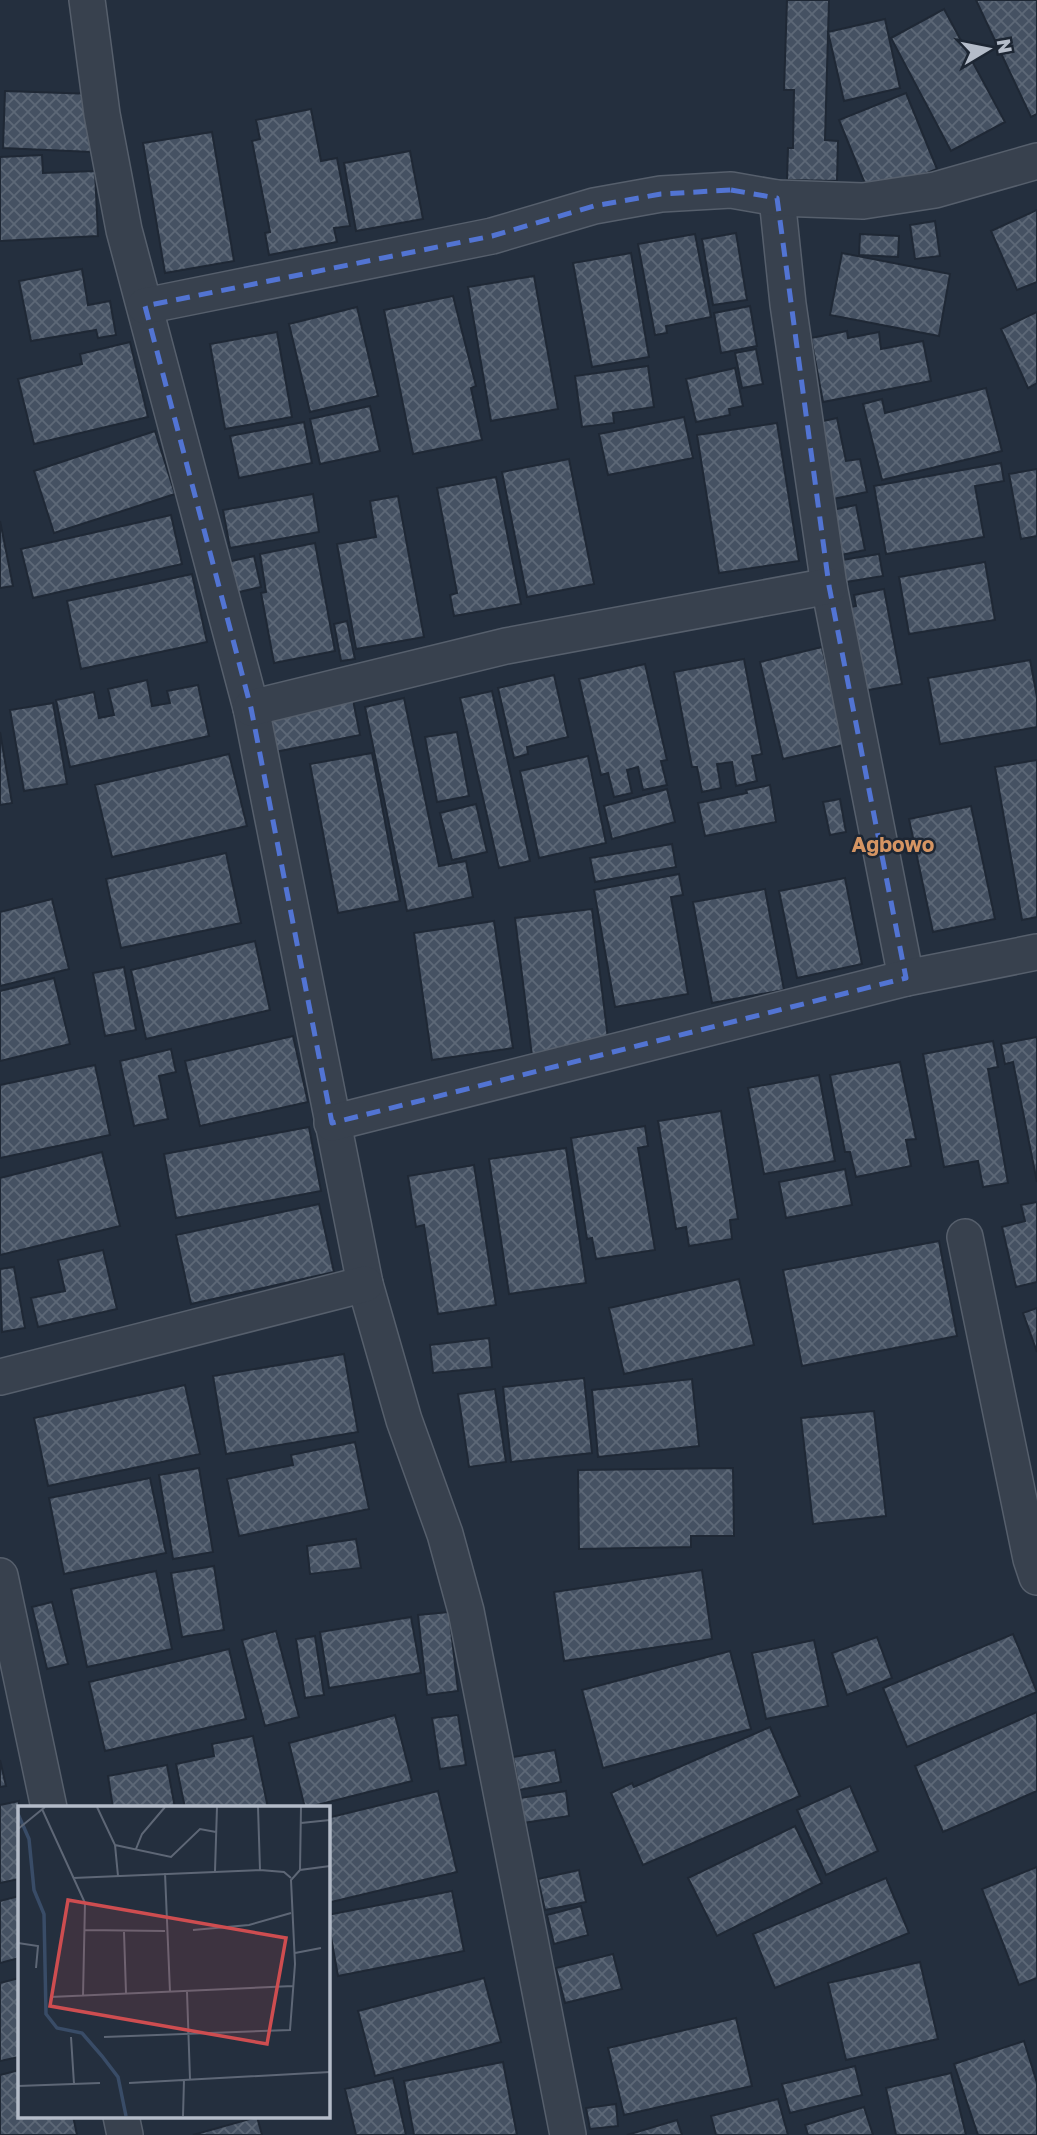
<svg xmlns="http://www.w3.org/2000/svg" width="1037" height="2135" font-family="'Golos Text',sans-serif">
<style>
.building{fill:url(#building-cross-hatch);stroke:#1f2835;stroke-width:2}
.lines{fill:none;stroke-linecap:round;stroke-linejoin:round}
.minor-casing{stroke:#565f6c;stroke-width:38}
.minor{stroke:#38414e;stroke-width:35}
.marked{fill:none;stroke:#5274d3;stroke-width:5;stroke-dasharray:14 9;stroke-linejoin:round}
.labels{text-anchor:middle;stroke-width:5;stroke-linejoin:round;paint-order:stroke}
.neighbourhood-label{font-size:21px;font-weight:bold;fill:#d59563;stroke:#1d2633}
.inset-river{fill:none;stroke:#394c67;stroke-width:3.5}
.inset-road{fill:none;stroke:#5e6776;stroke-width:2}
.view{fill:#ce4d50;fill-opacity:0.15;stroke:#ce4d50;stroke-width:3.5}
.inset-edge{fill:none;stroke:#b4bcc9;stroke-width:3.5}
</style>
<defs>
<pattern id="building-cross-hatch" width="8" height="8" patternUnits="userSpaceOnUse" patternTransform="scale(1.75)"><rect width="8" height="8" fill="#455162"/><path d="M0 0l8 8M0 8l8-8" fill="none" stroke="#5d6877"/></pattern>
</defs>
<rect width="100%" height="100%" fill="#242f3e"/>
<g class="building">
<path d="M787 0H829L825 140 838 141 837 181 787 180 788 148H793L794 90H784Z"/>
<path d="M976 0H1037V114L1031 117Z"/>
<path d="M944 9 1005 122 951 151 891 38Z"/>
<path d="M885 19 900 88 844 101 828 32Z"/>
<path d="M5 91 94 94 92 152 3 148Z"/>
<path d="M906 93 937 169 870 196 839 120Z"/>
<path d="M311 109 321 161 337 158 350 226 334 228 337 242 269 255 265 233 270 232 252 141 260 139 256 120Z"/>
<path d="M212 132 234 261 165 273 143 143Z"/>
<path d="M410 151 423 219 356 231 344 163Z"/>
<path d="M42 155 43 173 95 171 98 236 0 241V157Z"/>
<path d="M1037 210V282L1017 290 991 231Z"/>
<path d="M935 221 940 256 915 259 910 225Z"/>
<path d="M736 233 747 300 713 305 702 239Z"/>
<path d="M695 234 711 317 666 326 667 333 655 335 638 244Z"/>
<path d="M860 234 899 236 898 257 859 255Z"/>
<path d="M631 253 649 357 592 367 573 263Z"/>
<path d="M842 253 950 274 939 336 830 315Z"/>
<path d="M82 269 88 305 110 301 116 335 98 338 96 330 31 341 19 281Z"/>
<path d="M534 276 558 409 491 421 468 287Z"/>
<path d="M453 296 476 386 471 388 482 440 413 454 384 310Z"/>
<path d="M750 306 757 346 721 353 714 313Z"/>
<path d="M357 307 378 396 310 412 289 324Z"/>
<path d="M1037 312V383L1028 388 1001 329Z"/>
<path d="M847 331 848 338 879 332 881 349 923 341 931 381 823 402 811 338Z"/>
<path d="M277 332 292 417 225 429 210 344Z"/>
<path d="M130 342 148 417 34 444 18 379 82 364 80 354Z"/>
<path d="M756 349 763 384 742 388 735 353Z"/>
<path d="M648 366 654 407 613 413 614 423 582 427 575 376Z"/>
<path d="M735 368 743 406 729 409 730 415 696 422 686 379Z"/>
<path d="M986 388 1002 451 882 480 863 404 882 399 885 413Z"/>
<path d="M370 406 380 451 320 464 310 419Z"/>
<path d="M684 417 693 458 608 475 599 434Z"/>
<path d="M837 418 846 461 860 459 867 492 833 499 819 422Z"/>
<path d="M304 422 312 463 239 478 230 436Z"/>
<path d="M777 423 799 561 719 573 697 435Z"/>
<path d="M155 431 175 494 54 533 34 471Z"/>
<path d="M569 459 594 584 527 597 502 472Z"/>
<path d="M1001 463 1004 481 975 486 984 537 886 554 874 486Z"/>
<path d="M1037 469V536L1021 539 1009 474Z"/>
<path d="M496 477 521 604 454 616 450 595 457 593 437 488Z"/>
<path d="M313 494 319 532 230 548 223 510Z"/>
<path d="M398 496 424 637 356 649 337 544 376 537 370 501Z"/>
<path d="M856 505 865 550 841 555 832 510Z"/>
<path d="M171 515 182 564 33 598 21 549Z"/>
<path d="M0 521 13 586 0 588Z"/>
<path d="M315 543 335 651 274 663 261 593 266 592 260 554Z"/>
<path d="M879 554 883 576 846 582 842 560Z"/>
<path d="M254 556 261 587 226 595 218 564Z"/>
<path d="M985 562 995 620 909 634 899 577Z"/>
<path d="M192 574 207 642 81 669 67 601Z"/>
<path d="M884 589 902 684 857 692 841 609 856 606 854 595Z"/>
<path d="M347 621 355 659 341 661 334 624Z"/>
<path d="M822 647 844 745 783 759 760 662Z"/>
<path d="M744 659 762 754 752 756 757 781 736 786 732 762 717 764 721 788 702 792 697 767H692L674 672Z"/>
<path d="M1030 660 1037 697V727L940 744 928 678Z"/>
<path d="M645 664 667 760 661 761 667 785 643 790 638 767 627 770 632 793 614 797 608 773 601 775 579 679Z"/>
<path d="M554 675 568 737 527 747 528 754 514 758 498 688Z"/>
<path d="M147 680 152 706 170 703 167 691 198 685 209 736 70 767 56 700 94 692 99 718 114 715 108 689Z"/>
<path d="M492 691 530 861 499 868 460 698Z"/>
<path d="M404 698 439 866 466 861 473 897 407 911 365 707Z"/>
<path d="M353 700 360 735 275 752 268 717Z"/>
<path d="M53 703 67 784 24 791 10 710Z"/>
<path d="M0 732 12 803 0 805Z"/>
<path d="M457 732 469 796 437 802 425 737Z"/>
<path d="M372 753 400 901 338 913 310 764Z"/>
<path d="M229 754 247 826 112 857 95 785Z"/>
<path d="M588 756 606 843 539 858 520 771Z"/>
<path d="M1037 760V917L1022 920 995 767Z"/>
<path d="M770 785 776 822 705 836 698 803 747 793 746 790Z"/>
<path d="M667 789 675 822 612 839 604 806Z"/>
<path d="M840 799 846 832 830 835 823 802Z"/>
<path d="M476 804 487 852 452 860 440 813Z"/>
<path d="M971 806 995 919 933 932 909 819Z"/>
<path d="M672 844 676 867 595 882 590 858Z"/>
<path d="M226 853 241 923 121 948 106 879Z"/>
<path d="M679 874 683 895 671 897 688 994 615 1007 594 890Z"/>
<path d="M845 878 862 964 797 978 779 891Z"/>
<path d="M765 889 784 990 712 1003 693 902Z"/>
<path d="M52 899 69 969 0 986V912Z"/>
<path d="M592 909 609 1047 532 1056 515 918Z"/>
<path d="M494 921 513 1048 432 1060 414 933Z"/>
<path d="M255 941 270 1010 146 1039 131 970Z"/>
<path d="M124 967 136 1030 105 1036 93 973Z"/>
<path d="M54 978 70 1044 0 1061V991Z"/>
<path d="M293 1036 308 1102 200 1126 185 1061Z"/>
<path d="M1037 1037V1182L1013 1062 1005 1064 1001 1044Z"/>
<path d="M993 1041 998 1067 988 1069 1008 1183 983 1187 978 1161 944 1167 923 1054Z"/>
<path d="M171 1049 176 1072 159 1076 168 1119 134 1126 120 1061Z"/>
<path d="M900 1062 916 1139 906 1140 911 1166 856 1177 850 1152H845L830 1075Z"/>
<path d="M95 1065 110 1135 0 1158V1085Z"/>
<path d="M819 1075 835 1161 764 1174 748 1088Z"/>
<path d="M721 1111 738 1219 730 1220 732 1239 689 1246 686 1227 676 1229 658 1121Z"/>
<path d="M645 1126 648 1146 638 1148 655 1250 596 1259 592 1238 587 1239 571 1138Z"/>
<path d="M309 1127 321 1191 176 1218 164 1154Z"/>
<path d="M566 1148 586 1283 509 1294 489 1159Z"/>
<path d="M102 1152 120 1226 0 1255V1178Z"/>
<path d="M474 1165 496 1305 438 1314 424 1225 416 1227 408 1176Z"/>
<path d="M845 1169 852 1205 786 1218 779 1182Z"/>
<path d="M1037 1202V1282L1016 1287 1002 1227 1025 1221 1021 1205Z"/>
<path d="M319 1204 334 1272 191 1304 176 1235Z"/>
<path d="M939 1241 957 1336 802 1366 783 1270Z"/>
<path d="M103 1250 117 1309 38 1327 31 1298 65 1291 58 1260Z"/>
<path d="M14 1267 25 1328 2 1332 0 1269Z"/>
<path d="M739 1279 754 1345 624 1374 609 1308Z"/>
<path d="M1037 1308V1352L1023 1313Z"/>
<path d="M489 1338 492 1367 433 1373 430 1345Z"/>
<path d="M344 1354 358 1432 226 1454 213 1376Z"/>
<path d="M584 1378 592 1453 511 1462 503 1387Z"/>
<path d="M692 1379 699 1446 598 1457 592 1390Z"/>
<path d="M185 1385 200 1454 48 1486 34 1418Z"/>
<path d="M495 1389 506 1462 469 1467 458 1394Z"/>
<path d="M874 1411 886 1516 813 1524 801 1418Z"/>
<path d="M355 1442 369 1509 239 1536 227 1479 293 1465 291 1455Z"/>
<path d="M199 1468 213 1552 173 1559 159 1475Z"/>
<path d="M733 1468 734 1536H691V1547L579 1549 578 1470Z"/>
<path d="M150 1478 166 1553 64 1574 49 1498Z"/>
<path d="M356 1539 361 1568 310 1574 307 1546Z"/>
<path d="M214 1566 224 1630 182 1637 171 1573Z"/>
<path d="M702 1570 712 1639 564 1661 554 1592Z"/>
<path d="M156 1571 172 1649 87 1667 71 1589Z"/>
<path d="M52 1602 68 1664 47 1669 32 1607Z"/>
<path d="M449 1612 458 1691 427 1695 418 1615Z"/>
<path d="M411 1617 421 1673 329 1688 320 1632Z"/>
<path d="M276 1631 299 1717 265 1726 242 1640Z"/>
<path d="M1013 1634 1037 1692 907 1747 883 1688Z"/>
<path d="M315 1636 324 1695 305 1698 296 1639Z"/>
<path d="M877 1637 892 1678 847 1695 832 1653Z"/>
<path d="M814 1640 828 1706 766 1719 752 1653Z"/>
<path d="M229 1649 246 1719 105 1751 89 1682Z"/>
<path d="M730 1651 751 1729 603 1768 582 1690Z"/>
<path d="M1037 1712V1791L943 1832 915 1766Z"/>
<path d="M395 1715 412 1781 305 1808 289 1743Z"/>
<path d="M458 1715 466 1765 440 1769 432 1718Z"/>
<path d="M770 1727 800 1796 643 1865 611 1793 632 1783 634 1787Z"/>
<path d="M253 1736 268 1808H185L176 1764 214 1756 212 1744Z"/>
<path d="M555 1750 561 1782 519 1790 513 1757Z"/>
<path d="M0 1760 6 1786 0 1787Z"/>
<path d="M167 1765 175 1808H113L108 1776Z"/>
<path d="M850 1786 878 1851 826 1875 797 1810Z"/>
<path d="M438 1791 457 1872 327 1903V1818Z"/>
<path d="M566 1791 569 1816 523 1823 520 1798Z"/>
<path d="M19 1801V1879L0 1883V1805Z"/>
<path d="M795 1826 822 1883 717 1936 688 1878Z"/>
<path d="M1037 1867V1978L1019 1985 982 1889Z"/>
<path d="M579 1870 586 1902 545 1910 538 1879Z"/>
<path d="M886 1878 909 1933 775 1988 753 1934Z"/>
<path d="M452 1891 464 1951 338 1976 327 1915Z"/>
<path d="M19 1896V1958L0 1963V1901Z"/>
<path d="M581 1906 588 1935 554 1944 547 1915Z"/>
<path d="M613 1954 622 1989 565 2003 556 1968Z"/>
<path d="M920 1962 938 2039 846 2060 828 1983Z"/>
<path d="M19 1978V2057L0 2061V1983Z"/>
<path d="M484 1978 501 2042 375 2076 358 2011Z"/>
<path d="M736 2018 752 2086 624 2115 608 2048Z"/>
<path d="M1024 2041 1037 2083V2135H978L954 2064Z"/>
<path d="M503 2062 517 2135H414L404 2081Z"/>
<path d="M855 2066 862 2095 790 2113 782 2084Z"/>
<path d="M19 2070V2116H73L77 2135H0V2075Z"/>
<path d="M951 2073 966 2135H896L886 2088Z"/>
<path d="M393 2078 406 2135H356L345 2089Z"/>
<path d="M778 2099 788 2135H716L711 2116Z"/>
<path d="M616 2104 618 2126 590 2129 586 2108Z"/>
<path d="M864 2107 873 2135H808L805 2125Z"/>
<path d="M257 2117 262 2135H193Z"/>
<path d="M677 2120 682 2135H627Z"/>
</g>
<g class="lines">
<g class="minor-casing">
<g id="minor">
<path d="M87 0 102 114 124 230 251 708 365 1284 404 1420 445 1534 466 1611 568 2135"/>
<path d="M777 198 788 304 829 586 906 978"/>
<path d="M145 306 492 236 594 206 661 194 731 190 777 198 863 201 935 190 1037 161"/>
<path d="M251 708 506 646 829 586"/>
<path d="M332 1123 906 978 1037 952"/>
<path d="M965 1237 1031 1559 1037 1577"/>
<path d="M0 1377 365 1284"/>
<path d="M0 1576 49 1808"/>
<path d="M121 2116 125 2135"/>
</g>
</g>
<use href="#minor" class="minor"/>
</g>
<path class="marked" d="M731 190 777 198 829 586 906 978 332 1123 251 708 145 306 492 236 594 206 661 194Z"/>
<g class="labels">
<g class="neighbourhood-label">
<text x="893" y="852">Agbowo</text>
</g>
</g>
<g transform="translate(18 1806)">
<rect width="312" height="312" fill="#242f3e"/>
<path class="inset-river" d="M0 8 11 33 16 84 26 108 28 208 39 222 64 227 84 250 100 271 108 310"/>
<path class="inset-road" d="M79 1 97 39 100 70M240 1 242 64M24 3 67 97 65 190M283 17 312 14M0 23 27 1M97 39 153 51 182 23 198 26M118 43 124 28 147 1M282 64 283 1M197 65 199 1M147 67 152 186M55 72 242 64 266 66 273 72M66 124 147 125M175 124 231 119 273 107M106 126 108 187M0 137 20 140 18 162M277 147 303 142M169 186 172 273M32 191 275 180M53 231 56 278M86 231 272 224 277 158 273 74 282 64 312 60M111 277 312 266M0 280 82 277M165 310 166 274"/>
<path class="view" d="M50 94 268 132 249 238 32 200Z"/>
<rect width="312" height="312" class="inset-edge"/>
</g>
<g transform="translate(988 49) rotate(80)" stroke="#1d2633" stroke-width="5" paint-order="stroke">
<path d="M0-5L12 26L0 18L-12 26Z" fill="#b4bcc9"/>
<text y="-10" font-size="19" font-weight="bold" text-anchor="middle" fill="#b4bcc9">N</text>
</g>
</svg>
